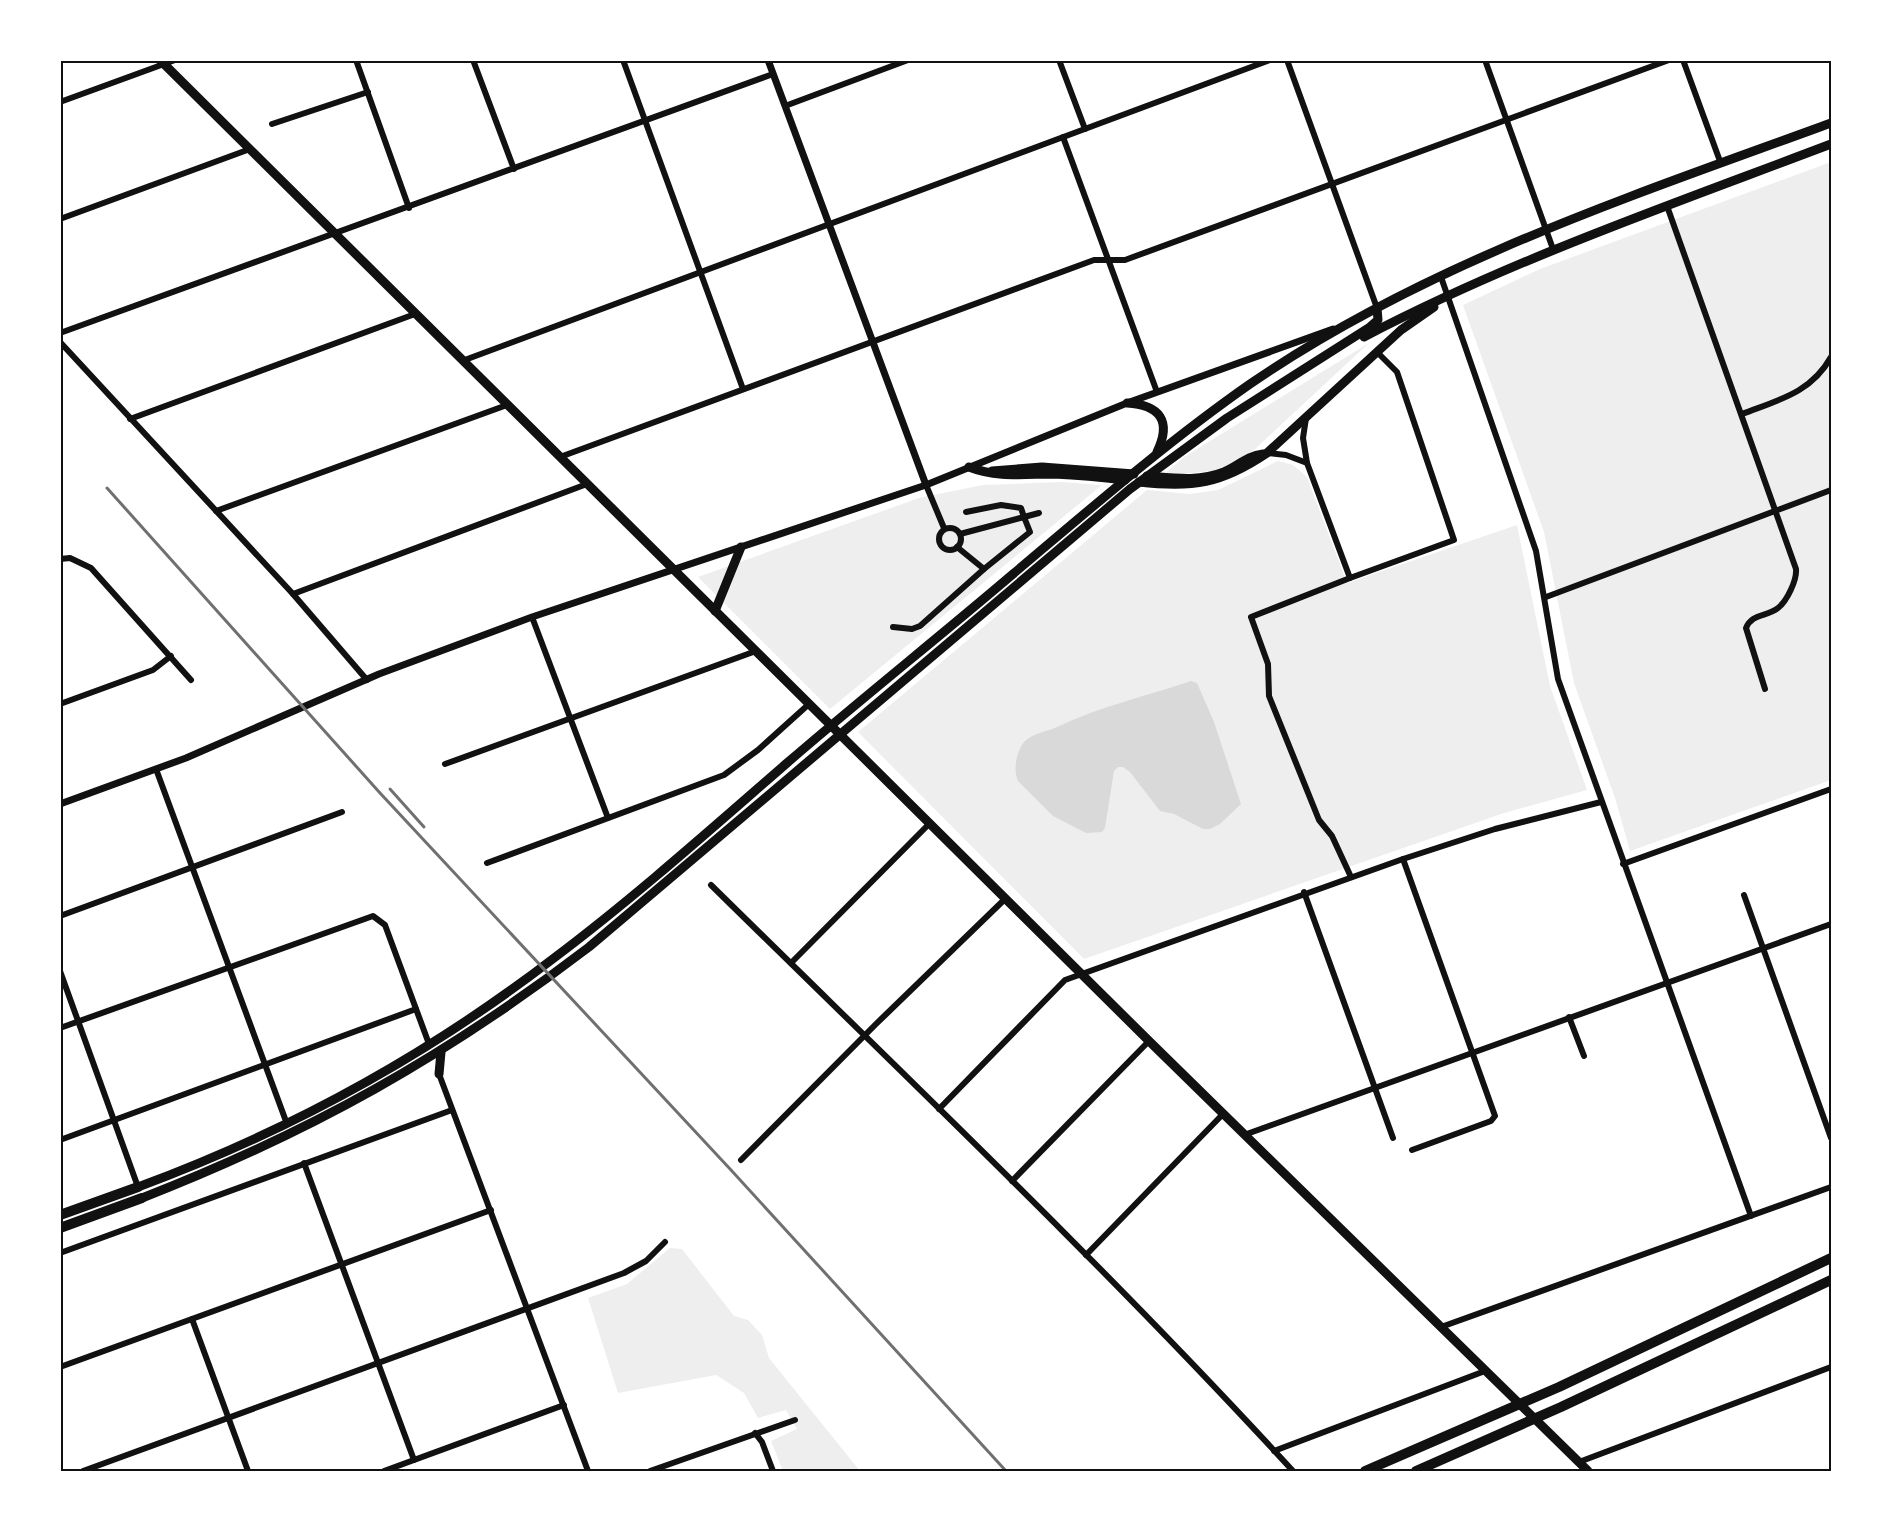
<svg xmlns="http://www.w3.org/2000/svg" width="1891" height="1531" font-family="'Archivo Narrow',sans-serif">
<style>
.green{fill:#eee}
.water{fill:#d9d9d9}
.lines{fill:none;stroke-linecap:round;stroke-linejoin:round}
.minor{stroke:#111;stroke-width:6}
.tertiary{stroke:#111;stroke-width:7}
.primary{stroke:#111;stroke-width:9}
.trunk{stroke:#111;stroke-width:9}
.motorway{stroke:#111;stroke-width:10}
.rail{stroke:#707070;stroke-width:3}
.neatline{fill:none;stroke:#111;stroke-width:2}
</style>
<rect width="100%" height="100%" fill="#fff"/>
<g class="green">
<path d="M1831 162V780L1630 851 1615 798 1574 683 1544 532 1463 305 1540 269Z"/>
<path d="M1369 343 1254 450 1222 470 1162 476 1184 457Z"/>
<path d="M1278 461 1293 465 1307 477 1347 583 1517 525 1550 686 1587 790 1504 813 1084 959 858 732 1147 490 1190 494 1218 490Z"/>
<path d="M1061 482 1102 485 830 709 698 577 919 498 983 485Z"/>
<path d="M670 1248 682 1249 734 1316 748 1320 762 1335 769 1358 860 1471H783L771 1441 797 1429 786 1410 758 1418 744 1393 716 1375 618 1393 588 1298 627 1284Z"/>
</g>
<path class="water" d="M1191 681 1197 683 1214 722 1241 804 1220 824 1210 829H1203L1174 814 1160 811 1130 772 1123 767H1118L1114 771 1105 828 1102 832 1086 833 1053 816 1018 781C1013 770 1016 752 1024 742 1033 733 1046 732 1057 727 1098 707 1147 696 1191 681Z"/>
<g class="lines">
<g class="minor">
<path d="M356 60 409 208"/>
<path d="M473 60 514 169"/>
<path d="M623 60 743 389"/>
<path d="M1059 60 1085 129"/>
<path d="M1287 60 1377 308"/>
<path d="M1485 60 1553 249"/>
<path d="M1683 60 1721 164"/>
<path d="M60 102 175 60"/>
<path d="M785 106 908 60"/>
<path d="M272 124 368 92"/>
<path d="M1063 137 1157 392"/>
<path d="M1667 206 1796 569C1797 580 1787 601 1778 608 1767 617 1752 613 1746 628L1765 689"/>
<path d="M60 219 250 149"/>
<path d="M1441 277 1536 551 1558 679 1751 1216"/>
<path d="M60 333 773 74"/>
<path d="M60 342 293 594 367 680"/>
<path d="M462 361 1270 60"/>
<path d="M1742 414C1778 400 1811 393 1831 357"/>
<path d="M1306 418 1303 438 1307 463"/>
<path d="M130 419 415 314"/>
<path d="M1267 453 1286 455 1307 463 1350 578 1454 540 1397 372 1377 352"/>
<path d="M560 457 1094 260H1125L1669 60"/>
<path d="M926 485 944 528"/>
<path d="M216 511 507 405"/>
<path d="M966 512 1001 505 1021 508 1024 517 1039 513"/>
<circle cx="950" cy="539" r="11"/>
<path d="M960 534 1024 517 1030 532 984 569"/>
<path d="M60 559 70 558 91 568 191 680"/>
<path d="M1350 578 1251 617 1268 664 1269 696 1319 820 1332 836 1351 877"/>
<path d="M293 594 587 484"/>
<path d="M1546 597 1831 490"/>
<path d="M532 617 608 818"/>
<path d="M893 627 912 629 920 626 984 569 957 547"/>
<path d="M60 704 153 670 171 656"/>
<path d="M445 764 756 651"/>
<path d="M156 769 287 1124"/>
<path d="M1403 859 1495 1116 1491 1121 1412 1150"/>
<path d="M487 863 724 775 758 750 809 704"/>
<path d="M1623 864 1831 789"/>
<path d="M711 885C907 1078 1107 1268 1293 1471"/>
<path d="M1304 892 1393 1138"/>
<path d="M1744 895 1831 1138"/>
<path d="M60 916 342 812"/>
<path d="M791 963 929 824"/>
<path d="M60 971 138 1187"/>
<path d="M1569 1017 1584 1056"/>
<path d="M60 1028 373 916 385 925 429 1044"/>
<path d="M439 1074 588 1471"/>
<path d="M939 1109 1065 980 1403 859 1495 829 1601 802"/>
<path d="M1244 1135 1831 924"/>
<path d="M60 1140 416 1009"/>
<path d="M741 1160 876 1024 1005 899"/>
<path d="M304 1163 414 1460"/>
<path d="M1012 1181 1149 1041"/>
<path d="M60 1253 452 1110"/>
<path d="M1086 1255 1223 1114"/>
<path d="M192 1319 248 1471"/>
<path d="M1441 1327 1831 1187"/>
<path d="M60 1367 491 1210"/>
<path d="M755 1433 762 1442 773 1471"/>
<path d="M1274 1451 1485 1371"/>
<path d="M1579 1462 1831 1367"/>
<path d="M83 1471 624 1273 646 1261 665 1242"/>
<path d="M384 1471 564 1405"/>
<path d="M650 1471 795 1420"/>
</g>
<g class="tertiary">
<path d="M768 60 926 485"/>
<path d="M60 804 186 758 379 674 532 617 926 485 1127 403 1333 329"/>
</g>
<g class="primary">
<path d="M160 60 1149 1041 1588 1471"/>
<path d="M715 611 741 547"/>
</g>
<g class="trunk">
<path d="M1364 337C1513 259 1673 204 1831 144"/>
<path d="M1127 403C1160 405 1172 421 1157 452"/>
<path d="M969 467C997 478 1025 474 1054 474 1078 475 1101 477 1125 480"/>
<path d="M992 471 1042 467 1134 474"/>
<path d="M1147 476C1173 478 1199 482 1224 472 1238 466 1247 456 1263 454"/>
<path d="M1139 482C1193 488 1221 484 1267 453L1401 330 1434 307"/>
<path d="M439 1074 441 1052"/>
<path d="M138 1187C287 1132 428 1055 554 958 635 897 711 829 787 763 861 699 938 638 1013 574 1090 509 1167 442 1250 384 1426 263 1632 196 1831 123"/>
<path d="M142 1198C311 1132 445 1057 589 947L1130 489 1227 418 1370 327 1378 320 1377 308"/>
</g>
<g class="motorway">
<path d="M60 1215 138 1187"/>
<path d="M60 1228 142 1198"/>
<path d="M1365 1471 1559 1387 1831 1258"/>
<path d="M1416 1471 1561 1407 1831 1280"/>
</g>
<g class="rail">
<path d="M107 488 380 793 731 1170 1006 1471"/>
<path d="M390 789 424 827"/>
</g>
</g>
<rect width="1891" height="1531" fill="none" stroke="#ffffff" stroke-width="123"/>
<rect x="62" y="62" width="1768" height="1408" class="neatline"/>
</svg>
